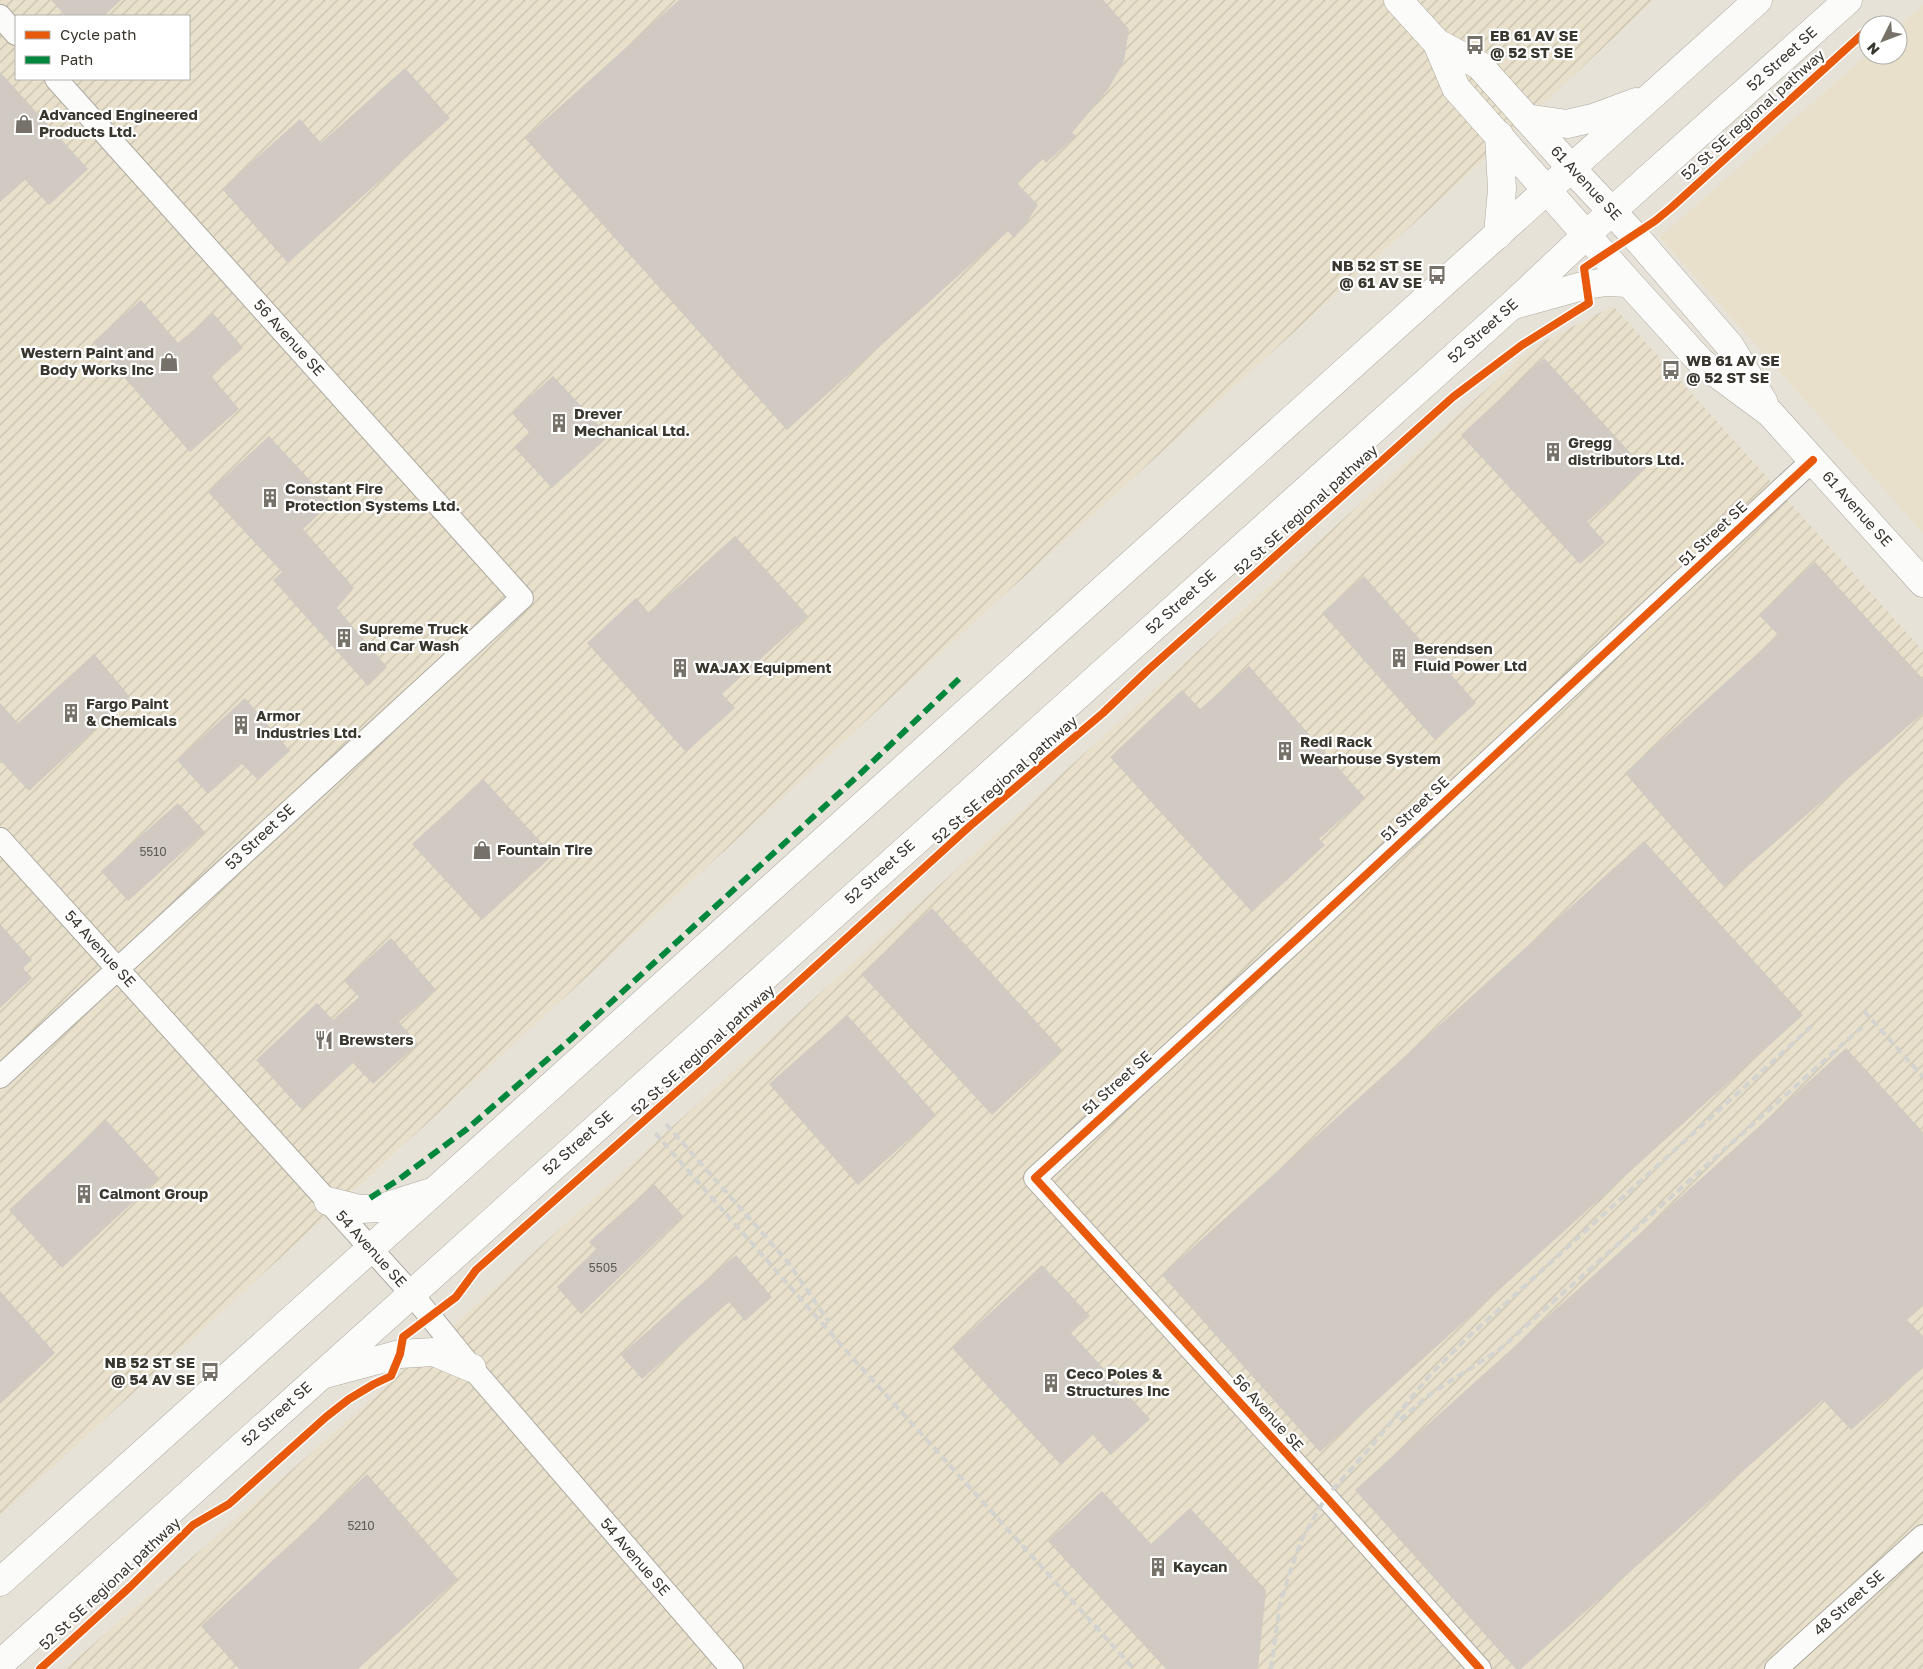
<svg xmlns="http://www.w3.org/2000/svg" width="1923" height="1669" font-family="'Golos Text',sans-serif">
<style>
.built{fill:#e8e0cb}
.industrial{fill:url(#industrial-furrows);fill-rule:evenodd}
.building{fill:#d0cac3}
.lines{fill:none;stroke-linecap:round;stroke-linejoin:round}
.street-casing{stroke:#ada9a1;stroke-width:24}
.secondary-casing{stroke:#ada9a1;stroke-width:29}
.street{stroke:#fbfbf9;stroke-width:22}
.secondary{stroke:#fbfbf9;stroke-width:28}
.rail{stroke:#d3d3cf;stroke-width:4;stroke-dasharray:8 4;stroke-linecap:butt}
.quiet{stroke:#00873e;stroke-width:6;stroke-dasharray:12 6;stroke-linecap:butt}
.cycleway-casing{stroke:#fff;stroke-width:11}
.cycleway{stroke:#e8590c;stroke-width:8}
.labels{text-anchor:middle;stroke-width:4.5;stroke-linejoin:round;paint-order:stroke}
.number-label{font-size:12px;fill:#5f5b53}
.poi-label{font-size:15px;font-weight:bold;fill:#39362e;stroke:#fff;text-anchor:start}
.street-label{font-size:15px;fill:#39362e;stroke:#fff}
</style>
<defs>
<pattern id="industrial-furrows" width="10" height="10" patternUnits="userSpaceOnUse" patternTransform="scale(1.25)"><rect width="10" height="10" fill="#e8e0cb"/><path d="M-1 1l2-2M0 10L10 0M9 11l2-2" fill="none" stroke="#c8c1af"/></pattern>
</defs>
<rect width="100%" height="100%" fill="#e7e2d7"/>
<path class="built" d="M1923 5V533L1660 237 1868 54V55H1898V27Z"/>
<g class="industrial">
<path d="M0 0H1654L1452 189 940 653 0 1515ZM16 16H189V79H16Z"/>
<path d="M1613 306 1923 651V1669H65L361 1409 1533 347Z"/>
</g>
<g class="building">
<path d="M51 0H121L104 16H66Z"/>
<path d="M679 0H1103L1129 29 1124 61 1109 88 1072 133 1076 136 1046 163 1043 159 1017 183 1038 205 1025 225 1014 238 1008 231 787 430 525 138Z"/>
<path d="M405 68 450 118 288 263 222 189 300 119 321 143Z"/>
<path d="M0 72 88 169 49 205 25 180 0 202Z"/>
<path d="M141 300 178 343 213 313 243 348 211 376 239 409 190 452 93 342Z"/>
<path d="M1544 358 1645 469 1587 522 1605 542 1580 564 1461 435Z"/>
<path d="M553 376 609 436 552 488 514 447 530 433 512 413Z"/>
<path d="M269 436 331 503 303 529 354 588 337 608 387 667 368 686 273 580 282 572 208 492Z"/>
<path d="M735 536 808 616 722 694 735 708 686 752 587 643 636 598 649 613Z"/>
<path d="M1815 562 1923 679V713L1724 887 1625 773 1778 635 1759 615Z"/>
<path d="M1364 576 1476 703 1435 740 1322 613Z"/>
<path d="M94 654 130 697 29 791 0 760V703L18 723Z"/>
<path d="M1249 666 1365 798 1319 839 1325 845 1252 912 1110 757 1182 690 1200 709Z"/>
<path d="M245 698 290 751 258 780 242 764 208 794 177 760Z"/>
<path d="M483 779 553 855 482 920 412 844Z"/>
<path d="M178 803 205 832 128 901 101 871Z"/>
<path d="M1644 841 1803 1015 1320 1452 1162 1275Z"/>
<path d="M932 908 1062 1050 992 1115 861 974Z"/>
<path d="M0 924 32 960 23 968 32 978 0 1008Z"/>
<path d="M391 938 436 990 399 1022 418 1044 373 1084 353 1063 302 1110 256 1060 317 1003 333 1020 359 997 344 981Z"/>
<path d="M847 1015 936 1115 858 1185 769 1084Z"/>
<path d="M1846 1048 1923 1132V1306L1907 1320 1923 1336V1368L1851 1430 1823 1400 1521 1669H1516L1355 1490Z"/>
<path d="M106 1120 159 1178 62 1268 9 1210Z"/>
<path d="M654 1184 683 1216 581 1314 557 1287 596 1249 589 1242Z"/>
<path d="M736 1255 772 1297 745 1321 729 1302 642 1379 621 1355 686 1297Z"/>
<path d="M1042 1265 1090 1316 1071 1333 1150 1419 1111 1455 1093 1435 1061 1465 952 1348Z"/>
<path d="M0 1291 55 1353 0 1404Z"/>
<path d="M367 1474 458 1579 358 1669H239L201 1626Z"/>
<path d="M1102 1491 1151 1544 1190 1508 1266 1590 1258 1669H1166L1048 1541Z"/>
</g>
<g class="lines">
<g class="street-casing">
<g id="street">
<path d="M0 16 16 34"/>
<path d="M0 839 411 1293 472 1368 732 1669"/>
<path d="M0 1077 522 598 56 79"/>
<path d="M1480 1669 1326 1497 1035 1178 1300 936 1813 460"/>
<path d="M1776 1669 1923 1536"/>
</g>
</g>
<g class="secondary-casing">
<g id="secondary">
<path d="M1398 0 1437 43 1456 88 1629 283 1701 362 1770 413 1923 583"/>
<path d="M1437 43 1479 65 1572 169 1634 235 1730 346 1764 403"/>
<path d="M1526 118 1567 124 1593 118 1636 102"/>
<path d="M1498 235 1502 189 1499 135"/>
<path d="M1514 305 1586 285 1606 282 1629 283"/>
<path d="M328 1201 360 1209 381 1208 428 1193"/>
<path d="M325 1374 400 1354 434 1352 472 1368"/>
<path d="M0 1582 1758 0"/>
<path d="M0 1664 1511 306 1612 211 1848 0"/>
</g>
</g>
<use href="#street" class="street"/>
<use href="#secondary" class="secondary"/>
<g class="rail">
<path d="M1864 1011 1923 1077"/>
<path d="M666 1124 787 1261 829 1322"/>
<path d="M655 1133 850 1355 1134 1669"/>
<path d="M1400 1420 1433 1392 1499 1350 1862 1027"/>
<path d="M1271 1669 1280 1604 1291 1569 1302 1539 1326 1497 1368 1450 1430 1375 1465 1340 1814 1024"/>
</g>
<path class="quiet" d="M370 1198 398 1180 467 1129 571 1039 861 773 961 677"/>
<g class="cycleway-casing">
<g id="cycleway">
<path d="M40 1669 130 1587 193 1525 229 1504 326 1417 349 1399 374 1384 391 1376 400 1354 403 1337 456 1297 476 1270 707 1065 970 826 1103 713 1148 670 1453 397 1522 345 1589 303 1584 268 1655 221 1672 207 1868 29"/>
<path d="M1480 1669 1326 1497 1035 1178 1300 936 1813 460"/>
</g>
</g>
<use href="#cycleway" class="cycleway"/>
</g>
<defs>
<g id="bus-bare" transform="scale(1.5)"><path d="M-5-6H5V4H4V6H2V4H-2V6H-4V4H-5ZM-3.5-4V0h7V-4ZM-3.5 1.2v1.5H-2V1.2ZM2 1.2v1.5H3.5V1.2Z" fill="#767269" stroke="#fff" stroke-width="2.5" paint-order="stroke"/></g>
<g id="shop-bare" transform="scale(1.5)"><path d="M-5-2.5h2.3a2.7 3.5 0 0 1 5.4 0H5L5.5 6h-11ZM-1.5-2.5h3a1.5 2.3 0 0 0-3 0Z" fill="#767269" stroke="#fff" stroke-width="2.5" paint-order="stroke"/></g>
<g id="building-bare" transform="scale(1.5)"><path d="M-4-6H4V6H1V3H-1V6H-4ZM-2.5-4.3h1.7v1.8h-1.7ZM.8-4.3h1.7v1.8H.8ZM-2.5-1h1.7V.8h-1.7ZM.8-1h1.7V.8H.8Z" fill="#767269" stroke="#fff" stroke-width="2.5" paint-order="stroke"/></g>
<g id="restaurant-bare" transform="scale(1.5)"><path d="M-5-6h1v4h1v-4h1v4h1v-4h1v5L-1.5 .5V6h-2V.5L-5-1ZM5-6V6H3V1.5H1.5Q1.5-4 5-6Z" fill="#767269" stroke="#fff" stroke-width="2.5" paint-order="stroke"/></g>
</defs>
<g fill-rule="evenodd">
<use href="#bus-bare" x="1475" y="45"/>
<use href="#shop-bare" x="24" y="124"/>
<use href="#bus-bare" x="1437" y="275"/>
<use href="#shop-bare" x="169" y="362"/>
<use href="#bus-bare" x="1671" y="370"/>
<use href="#building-bare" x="559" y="423"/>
<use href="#building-bare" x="1553" y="452"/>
<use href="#building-bare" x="270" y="498"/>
<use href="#building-bare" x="344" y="638"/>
<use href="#building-bare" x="1399" y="658"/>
<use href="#building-bare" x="680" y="668"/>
<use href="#building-bare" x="71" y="713"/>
<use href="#building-bare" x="241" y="725"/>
<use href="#building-bare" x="1285" y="751"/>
<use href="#shop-bare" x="482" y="850"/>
<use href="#restaurant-bare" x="324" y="1040"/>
<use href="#building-bare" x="84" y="1194"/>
<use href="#bus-bare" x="210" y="1372"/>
<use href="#building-bare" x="1051" y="1383"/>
<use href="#building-bare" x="1158" y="1567"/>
</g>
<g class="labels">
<g class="number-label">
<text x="153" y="856">5510</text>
<text x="603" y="1272">5505</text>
<text x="361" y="1530">5210</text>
</g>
<g class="poi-label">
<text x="1490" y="41">EB 61 AV SE<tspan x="1490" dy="17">@ 52 ST SE</tspan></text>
<text x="39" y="120">Advanced Engineered<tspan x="39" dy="17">Products Ltd.</tspan></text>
<text x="1422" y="271" text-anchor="end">NB 52 ST SE<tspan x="1422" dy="17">@ 61 AV SE</tspan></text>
<text x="154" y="358" text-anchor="end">Western Paint and<tspan x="154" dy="17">Body Works Inc</tspan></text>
<text x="1686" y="366">WB 61 AV SE<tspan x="1686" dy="17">@ 52 ST SE</tspan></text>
<text x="574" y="419">Drever<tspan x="574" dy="17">Mechanical Ltd.</tspan></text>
<text x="1568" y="448">Gregg<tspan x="1568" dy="17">distributors Ltd.</tspan></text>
<text x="285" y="494">Constant Fire<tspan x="285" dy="17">Protection Systems Ltd.</tspan></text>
<text x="359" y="634">Supreme Truck<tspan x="359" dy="17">and Car Wash</tspan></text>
<text x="1414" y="654">Berendsen<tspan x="1414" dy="17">Fluid Power Ltd</tspan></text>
<text x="695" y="673">WAJAX Equipment</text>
<text x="86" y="709">Fargo Paint<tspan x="86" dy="17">&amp; Chemicals</tspan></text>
<text x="256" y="721">Armor<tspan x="256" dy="17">Industries Ltd.</tspan></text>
<text x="1300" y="747">Redi Rack<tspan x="1300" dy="17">Wearhouse System</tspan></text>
<text x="497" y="855">Fountain Tire</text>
<text x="339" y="1045">Brewsters</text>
<text x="99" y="1199">Calmont Group</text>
<text x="195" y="1368" text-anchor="end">NB 52 ST SE<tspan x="195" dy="17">@ 54 AV SE</tspan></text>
<text x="1066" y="1379">Ceco Poles &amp;<tspan x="1066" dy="17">Structures Inc</tspan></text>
<text x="1173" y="1572">Kaycan</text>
</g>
<g class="street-label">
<text transform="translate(1782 59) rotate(-42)" y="5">52 Street SE</text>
<text transform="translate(1753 115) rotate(-42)" y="5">52 St SE regional pathway</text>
<text transform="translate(1586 183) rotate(47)" y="5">61 Avenue SE</text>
<text transform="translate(1483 331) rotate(-42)" y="5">52 Street SE</text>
<text transform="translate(289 338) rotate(48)" y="5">56 Avenue SE</text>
<text transform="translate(1857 509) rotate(48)" y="5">61 Avenue SE</text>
<text transform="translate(1306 510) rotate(-42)" y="5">52 St SE regional pathway</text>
<text transform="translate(1713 534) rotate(-43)" y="5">51 Street SE</text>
<text transform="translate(1181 602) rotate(-42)" y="5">52 Street SE</text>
<text transform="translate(1005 780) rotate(-41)" y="5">52 St SE regional pathway</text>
<text transform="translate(1415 809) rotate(-43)" y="5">51 Street SE</text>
<text transform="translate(260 837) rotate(-43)" y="5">53 Street SE</text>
<text transform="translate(880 872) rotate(-42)" y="5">52 Street SE</text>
<text transform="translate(100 949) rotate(48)" y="5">54 Avenue SE</text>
<text transform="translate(703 1050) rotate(-42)" y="5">52 St SE regional pathway</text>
<text transform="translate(1117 1083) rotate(-42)" y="5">51 Street SE</text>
<text transform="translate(578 1143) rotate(-42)" y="5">52 Street SE</text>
<text transform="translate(371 1249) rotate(48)" y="5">54 Avenue SE</text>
<text transform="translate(1268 1413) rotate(48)" y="5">56 Avenue SE</text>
<text transform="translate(277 1414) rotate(-42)" y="5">52 Street SE</text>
<text transform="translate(635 1557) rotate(49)" y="5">54 Avenue SE</text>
<text transform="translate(110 1584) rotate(-43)" y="5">52 St SE regional pathway</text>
<text transform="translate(1849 1603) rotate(-42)" y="5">48 Street SE</text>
</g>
</g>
<rect x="15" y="15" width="175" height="65" fill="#ffffff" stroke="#b0afab"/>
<rect x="25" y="31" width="25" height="8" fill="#e8590c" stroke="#b0afab"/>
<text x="60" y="40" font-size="15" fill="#39362e">Cycle path</text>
<rect x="25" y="56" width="25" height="8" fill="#00873e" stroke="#b0afab"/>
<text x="60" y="65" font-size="15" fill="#39362e">Path</text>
<g transform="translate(1883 40) rotate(228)"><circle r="24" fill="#ffffff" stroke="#b0afab"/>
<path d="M0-4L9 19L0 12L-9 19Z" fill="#767269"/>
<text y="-8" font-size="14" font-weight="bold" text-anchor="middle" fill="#39362e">N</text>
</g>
</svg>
